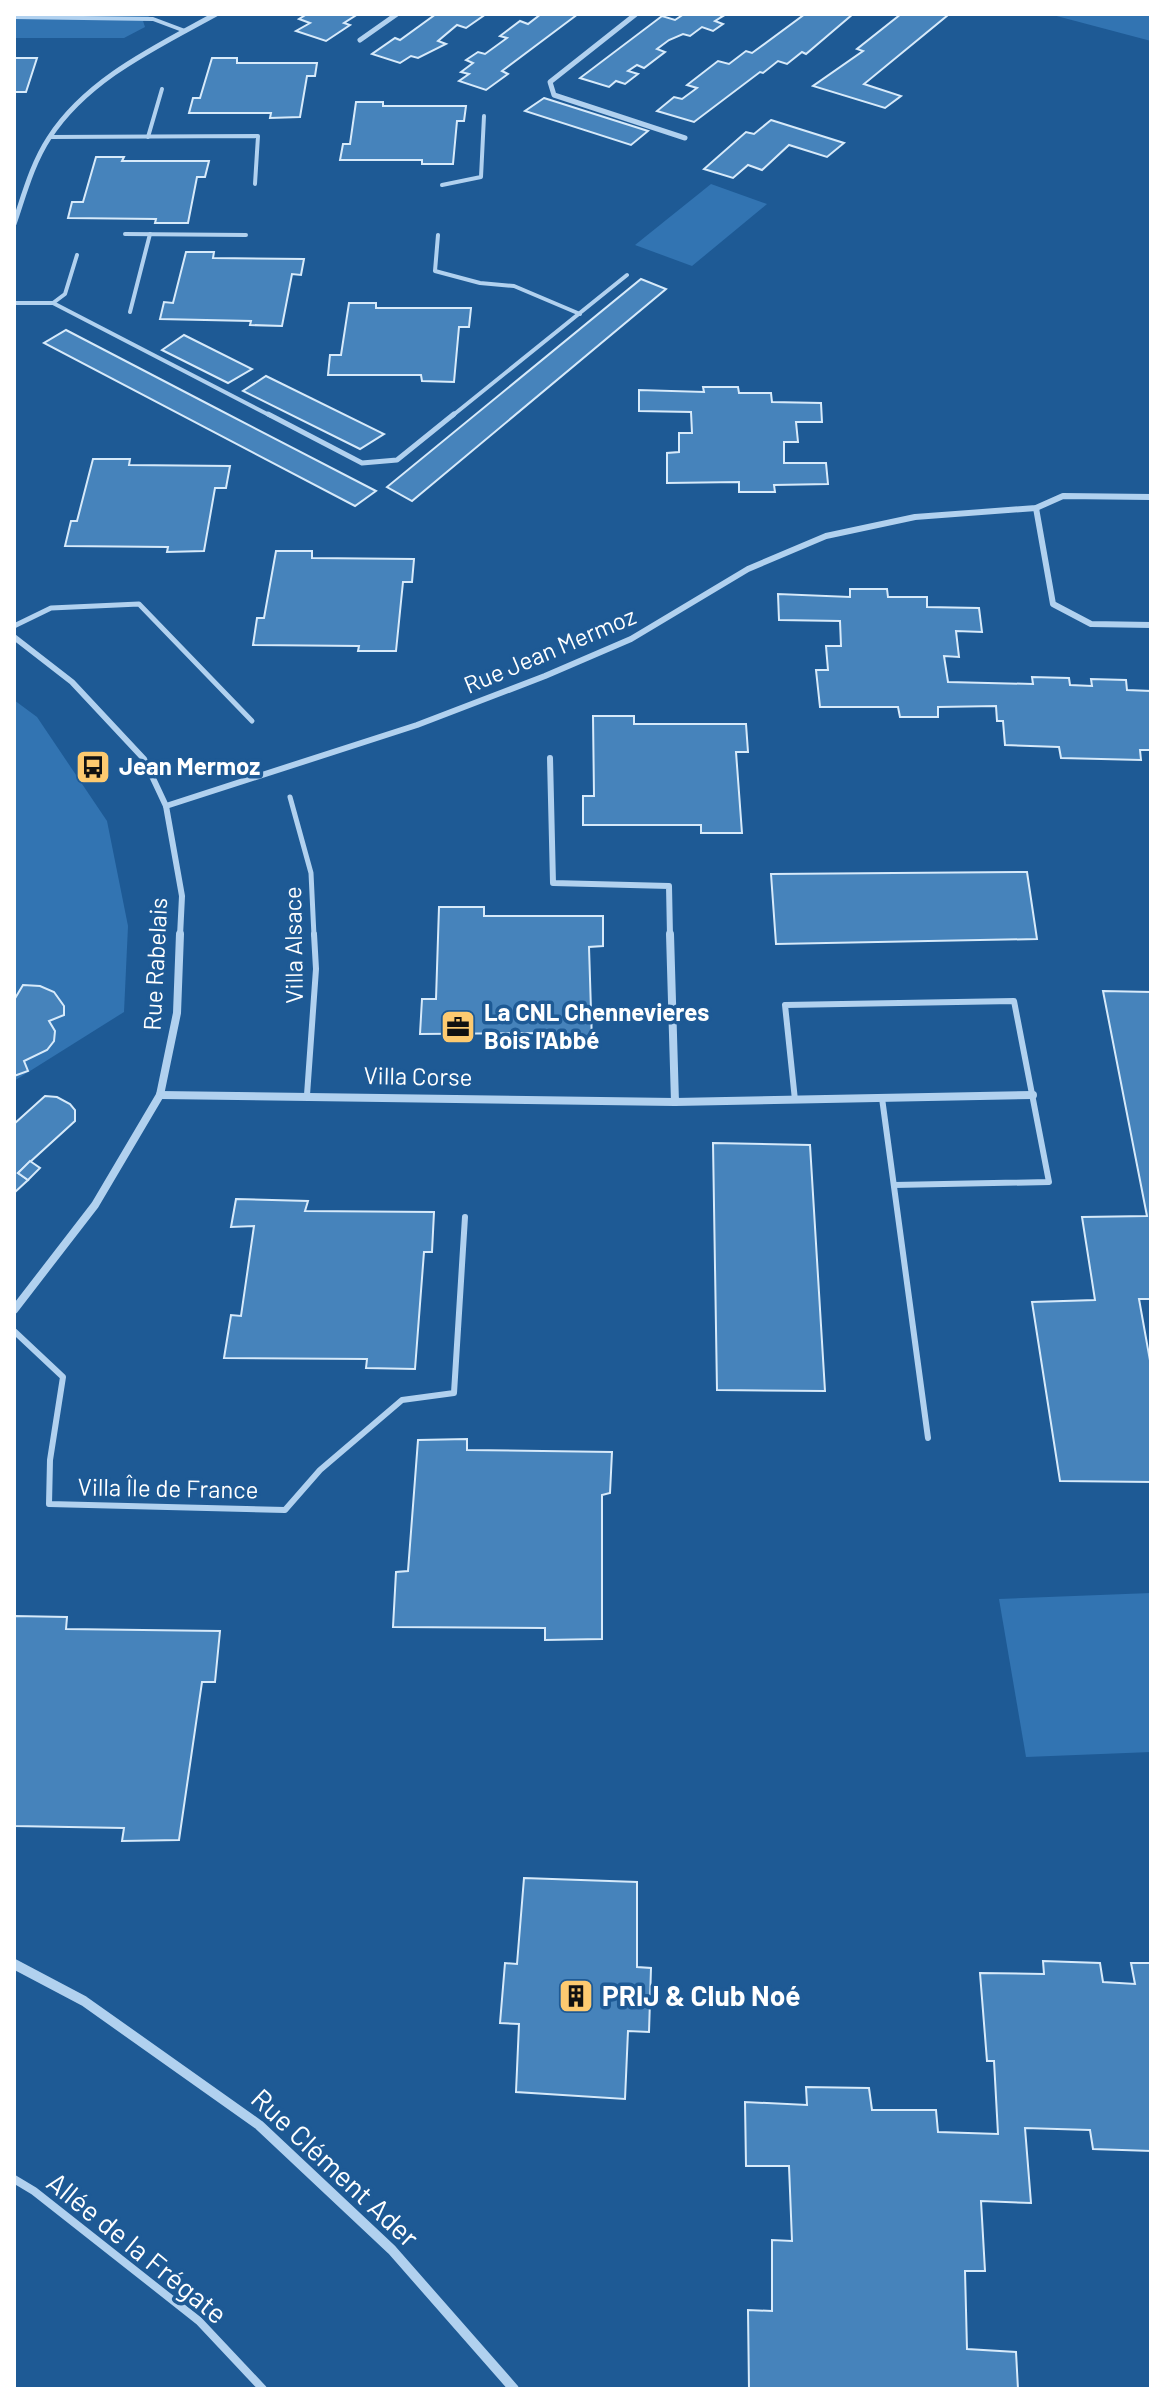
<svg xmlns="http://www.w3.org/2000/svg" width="1165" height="2403" font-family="Barlow,sans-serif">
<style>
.green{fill:#3274b2}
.building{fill:#4683bb;stroke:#d7eafa;stroke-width:2}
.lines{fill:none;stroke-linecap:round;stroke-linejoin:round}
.service-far3{stroke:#b1d1ef;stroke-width:4}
.service-far2{stroke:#b1d1ef;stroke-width:5}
.service-far1{stroke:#b1d1ef;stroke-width:6}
.service{stroke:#b1d1ef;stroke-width:8}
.minor-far3{stroke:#b1d1ef;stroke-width:5}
.minor-far2{stroke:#b1d1ef;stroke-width:6}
.minor-far1{stroke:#b1d1ef;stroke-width:8}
.minor{stroke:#b1d1ef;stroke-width:10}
.labels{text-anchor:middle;stroke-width:7;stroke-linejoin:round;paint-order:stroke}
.street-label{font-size:24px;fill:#fff;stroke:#1e5a95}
.poi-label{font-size:24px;font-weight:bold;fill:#fff;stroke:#1e5a95;text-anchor:start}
.near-poi-label{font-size:28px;font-weight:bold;fill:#fff;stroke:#1e5a95;text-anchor:start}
.near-street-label{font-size:28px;fill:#fff;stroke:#1e5a95}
</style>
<rect width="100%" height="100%" fill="#1e5a95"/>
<g class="green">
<path d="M14 14H152L143 21 145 27 124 38H14Z"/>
<path d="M1049 14H1151V41Z"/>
<path d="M711 184 767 204 692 266 635 245Z"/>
<path d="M14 700 37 717 107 821 128 926 124 1012 14 1081Z"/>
<path d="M1151 1593V1752L1026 1757 999 1599Z"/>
</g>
<g class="building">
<path d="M307 14H358L344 23 350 25 326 41 296 31 310 23 299 19Z"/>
<path d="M436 14H486L466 28 457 25 438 41 446 44 418 58 411 56 400 63 372 54 395 38 400 40Z"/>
<path d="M578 14 502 71 508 74 486 90 459 81 469 74 461 72 473 63 466 60 478 52 485 54 507 38 500 36 520 21 528 24 541 14Z"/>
<path d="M684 14H716L723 16 715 21 723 24 713 31 702 27 690 36 683 34 669 40 657 49 665 52 644 68 637 65 628 71 638 74 625 84 616 81 609 87 580 78 662 16 675 20Z"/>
<path d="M805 14H853L806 54 802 52 787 64 778 61 763 73 760 72 694 122 657 111 674 97 682 99 697 88 687 85 718 61 729 64 746 51 752 53Z"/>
<path d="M943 14 948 15 864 84 901 96 885 108 813 86 863 51 857 49 901 14Z"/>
<path d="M14 58H37L26 92H14Z"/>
<path d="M212 58H237V63H317L315 76H307L300 117 270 118 271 113H189L193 98H200Z"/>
<path d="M544 98 648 131 631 145 525 111Z"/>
<path d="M356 102H383V106H466L464 121H457L453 164H422V160H340L343 144H350Z"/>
<path d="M771 120 844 143 827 157 789 145 762 170 748 165 733 178 704 169 746 132 754 134Z"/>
<path d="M96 157H124L122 161H209L205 177H197L188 223H155L156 219 68 218 72 202H83Z"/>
<path d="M186 252H214L213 258 304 259 301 275 292 274 282 326 250 325 251 321 160 319 164 302 173 303Z"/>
<path d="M641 279 666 289 412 501 387 487Z"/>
<path d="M349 303H376V308H471L469 327H459L454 382 422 381 421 375H328L330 355H341Z"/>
<path d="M66 330 210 405 376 491 355 506 44 343Z"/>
<path d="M184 335 252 369 228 383 162 350Z"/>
<path d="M266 376 384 434 360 449 243 391Z"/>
<path d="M703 387H738L739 393H771L772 402 821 403 822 422H796L798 442H784V463H826L828 484 774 485 775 492H739V482L667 483V453L679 452V433H692L691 412 639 411V390L704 392Z"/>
<path d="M93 459H130L129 465 230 466 226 488H215L204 551 167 552 168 547 65 546 71 521H77Z"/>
<path d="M276 551H312V558L414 559 412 582H403L396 651H358L359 646 253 645 257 618H264Z"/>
<path d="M850 589H887L888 597H927V607L979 608 982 632 956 631 959 657 944 656 948 682 1033 684 1032 677 1069 678 1070 685 1092 686 1091 679 1126 680 1127 690 1151 691V750H1140L1141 760 1061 758 1059 747 1005 745 1003 721H997L996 706 938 707V717H900L898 707H820L816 670H828L826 646H841L840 621 779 620 778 594 850 597Z"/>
<path d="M593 716H634V724H746L748 752H736L742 833H701V825H583V796H594Z"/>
<path d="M1027 872 1037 939 776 944 771 874Z"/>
<path d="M439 907H484V916H603V946L589 947 592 1042H547V1033L420 1034 422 999H436Z"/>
<path d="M23 985 40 986 54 992 64 1006V1015L49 1021 55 1031 54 1041 47 1050 24 1061 28 1071 14 1076V1000Z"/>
<path d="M1103 991 1151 992V1299H1139L1151 1366V1482L1060 1481 1032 1302 1095 1300 1082 1217 1147 1216Z"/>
<path d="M45 1096 57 1097 70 1104 75 1110V1121L18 1173 28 1180 14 1193V1124Z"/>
<path d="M713 1143 810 1145 825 1391 717 1390Z"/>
<path d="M30 1161 40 1168 28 1180 18 1173Z"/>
<path d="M236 1199 308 1201 305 1211 434 1212 432 1252H424L415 1369 366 1368 367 1359 224 1358 231 1315 241 1316 254 1226 231 1227Z"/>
<path d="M467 1439V1450L612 1452 610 1493 602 1495V1639L545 1640V1628L393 1627 396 1572 408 1571 418 1440Z"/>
<path d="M14 1616 67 1617 66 1629 220 1631 215 1682H202L179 1840 122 1841 124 1828 14 1826Z"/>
<path d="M524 1878 637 1882V1967L651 1968 649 2032 628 2031 625 2099 516 2092 519 2024 500 2023 505 1963 517 1964Z"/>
<path d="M1043 1961 1100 1963 1103 1982 1135 1984 1131 1963H1151V2151L1093 2149 1090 2130 1025 2128 1031 2203 981 2201 985 2271H965L967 2349 1016 2352 1018 2389H749L748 2310 772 2311V2240L792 2241 789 2166H746L745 2102 807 2105 806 2087 869 2088 872 2110H936L938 2132 998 2134 994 2061H987L980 1973 1044 1974Z"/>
</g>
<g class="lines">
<g class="service-far3">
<path d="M14 17 153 19 185 31"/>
<path d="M50 137 258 136 255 184"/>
<path d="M148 137 162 89"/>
<path d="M442 185 481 177 484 116"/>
<path d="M125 234 246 235"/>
<path d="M438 235 435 271 480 283 514 286 580 314"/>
<path d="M14 303H53L271 416"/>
<path d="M53 303 65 294 77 255"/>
<path d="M130 312 150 234"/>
<path d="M452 416 627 275"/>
</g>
<g class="service-far2">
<path d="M268 414 362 463 397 460 454 414"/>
<path d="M14 626 51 608 139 604 252 721"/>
<path d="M290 797 311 873 314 936"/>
</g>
<g class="service-far1">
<path d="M307 1095 316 969 314 934"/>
<path d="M882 1098 928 1438"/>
<path d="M795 1100 785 1005 1014 1001 1049 1182 894 1185"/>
<path d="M14 1331 63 1377 50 1460 49 1504 285 1510 320 1470 402 1400 454 1393 465 1217"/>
</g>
<path class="service" d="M14 2179 34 2191 199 2321 263 2389"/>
<g class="minor-far3">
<path d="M636 14 550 82 554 95 685 138"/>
<path d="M360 40 397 14"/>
<path d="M14 224C24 195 32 164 49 138 87 79 156 47 216 14"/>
</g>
<g class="minor-far2">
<path d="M1036 508 1053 604 1091 624 1151 625"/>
<path d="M14 637 72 682 144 759 166 806 182 896 180 936"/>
<path d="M550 758 553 883 669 886 670 936"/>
<path d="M166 806 417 725 545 676 631 639 748 569 826 536 915 517 1036 508 1063 496 1151 497"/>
</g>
<g class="minor-far1">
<path d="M670 934 675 1102 1033 1095"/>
<path d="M160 1095 675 1102"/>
<path d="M14 1310 95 1205 160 1095 177 1013 180 934"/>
</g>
<path class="minor" d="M14 1964 84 2001 259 2125 392 2250 514 2389"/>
</g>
<defs>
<g id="bus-square" transform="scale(1.8)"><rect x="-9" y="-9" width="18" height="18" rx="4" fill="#fdca70" stroke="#1e5a95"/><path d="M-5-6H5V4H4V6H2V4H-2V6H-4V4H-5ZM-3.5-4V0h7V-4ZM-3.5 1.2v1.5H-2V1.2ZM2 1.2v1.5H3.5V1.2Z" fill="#111"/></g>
<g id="office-square" transform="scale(1.8)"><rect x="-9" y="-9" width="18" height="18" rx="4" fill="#fdca70" stroke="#1e5a95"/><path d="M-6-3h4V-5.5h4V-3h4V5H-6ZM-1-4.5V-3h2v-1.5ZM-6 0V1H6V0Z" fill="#111"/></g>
<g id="building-square" transform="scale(1.8)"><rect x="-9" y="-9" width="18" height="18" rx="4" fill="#fdca70" stroke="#1e5a95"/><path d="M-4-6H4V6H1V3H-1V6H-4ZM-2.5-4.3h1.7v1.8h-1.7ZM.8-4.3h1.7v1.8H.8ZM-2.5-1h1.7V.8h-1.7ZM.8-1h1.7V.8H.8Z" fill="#111"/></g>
</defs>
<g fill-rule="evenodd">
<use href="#bus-square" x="93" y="767"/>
<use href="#office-square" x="458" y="1027"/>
<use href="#building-square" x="576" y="1996"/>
</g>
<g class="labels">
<g class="street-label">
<text transform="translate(550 651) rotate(-23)" y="8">Rue Jean Mermoz</text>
<text transform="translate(294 945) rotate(-91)" y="8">Villa Alsace</text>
<text transform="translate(156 964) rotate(-87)" y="8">Rue Rabelais</text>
<text transform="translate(418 1077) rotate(1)" y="8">Villa Corse</text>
<text transform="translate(168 1489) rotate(1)" y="8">Villa Île de France</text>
</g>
<g class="poi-label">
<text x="119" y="775">Jean Mermoz</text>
<text x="484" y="1021">La CNL Chennevieres<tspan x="484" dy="28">Bois l'Abbé</tspan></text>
</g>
<g class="near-poi-label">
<text x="602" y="2006">PRIJ &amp; Club Noé</text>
</g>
<g class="near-street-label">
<text transform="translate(335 2168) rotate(43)" y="10">Rue Clément Ader</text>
<text transform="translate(137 2248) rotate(39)" y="10">Allée de la Frégate</text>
</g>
</g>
<rect width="1165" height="2403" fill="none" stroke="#ffffff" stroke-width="32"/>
</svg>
